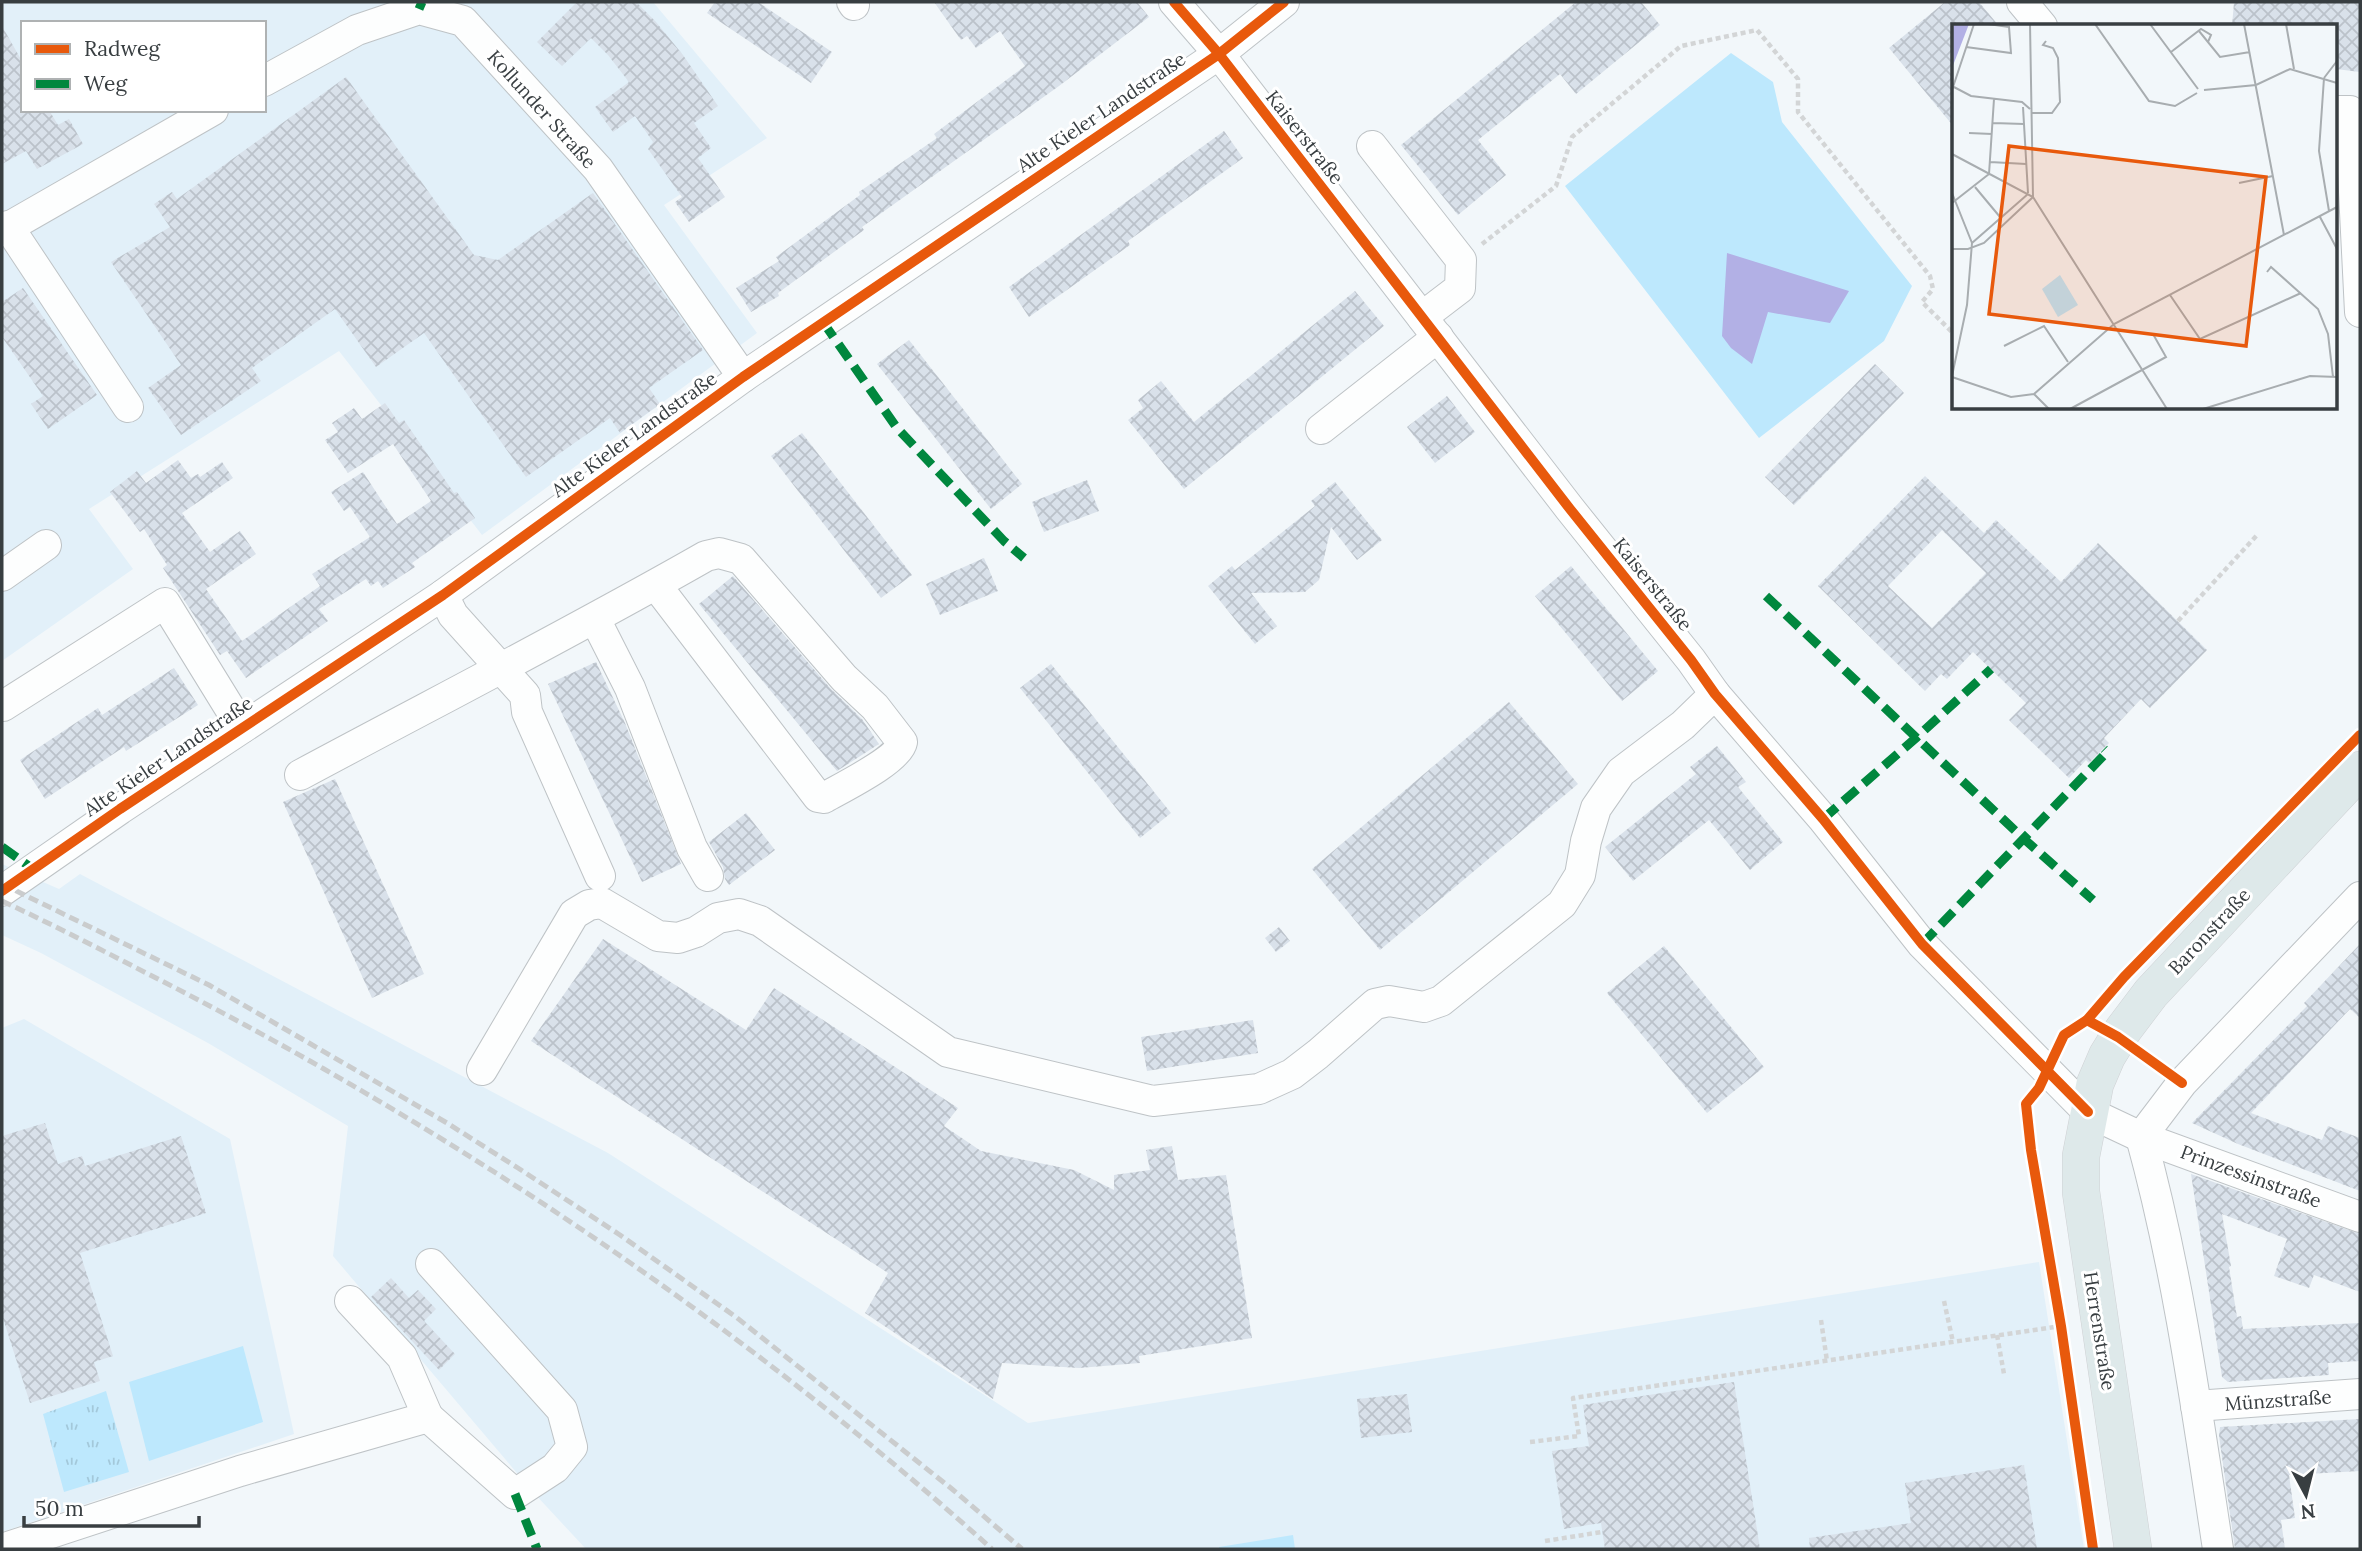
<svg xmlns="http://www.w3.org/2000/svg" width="2362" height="1551" font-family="Lora,serif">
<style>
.built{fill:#e2f0f9;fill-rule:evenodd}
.grass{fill:#bde8fd}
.park{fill:url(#park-tufts)}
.water{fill:#b2b0e5}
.building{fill:url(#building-cross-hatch);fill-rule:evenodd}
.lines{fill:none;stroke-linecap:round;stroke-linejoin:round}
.minor-casing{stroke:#bec3c6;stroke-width:32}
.major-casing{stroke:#cfd1d4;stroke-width:38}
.path{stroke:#d3d5d6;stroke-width:4.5;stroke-dasharray:5 3.5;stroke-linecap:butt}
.minor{stroke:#fdfefe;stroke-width:30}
.major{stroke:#dee9ea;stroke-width:37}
.rail{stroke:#cacccd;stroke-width:5;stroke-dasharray:10 5;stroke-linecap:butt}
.quiet{stroke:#00873e;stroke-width:9;stroke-dasharray:18 9;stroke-linecap:butt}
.cycleway-casing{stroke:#fff;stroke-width:15}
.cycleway{stroke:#e8590c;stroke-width:10}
.labels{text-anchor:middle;stroke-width:6;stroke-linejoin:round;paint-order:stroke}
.street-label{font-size:19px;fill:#383e41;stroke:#fff}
.inset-road{fill:none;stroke:#a8adb0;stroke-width:2}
.view{fill:#e8590c;fill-opacity:0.15;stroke:#e8590c;stroke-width:3.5}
.inset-edge{fill:none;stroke:#383e41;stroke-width:3.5}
</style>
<defs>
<pattern id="park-tufts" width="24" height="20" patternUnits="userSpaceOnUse" patternTransform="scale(1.75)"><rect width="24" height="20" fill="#bde8fd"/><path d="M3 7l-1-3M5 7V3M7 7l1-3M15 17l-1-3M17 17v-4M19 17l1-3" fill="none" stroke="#a3c8da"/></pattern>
<pattern id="building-cross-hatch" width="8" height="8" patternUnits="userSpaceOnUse" patternTransform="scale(1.75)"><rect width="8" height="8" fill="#d9e1ea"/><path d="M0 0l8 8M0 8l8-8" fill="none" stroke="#bbc2ca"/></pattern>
</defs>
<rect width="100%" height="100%" fill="#f2f7fa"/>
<g class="built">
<path d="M2 2H653L767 138 664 205 757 333 482 535 339 351 89 509 133 569 2 661ZM23 23H264V110H23Z"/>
<path d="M2 864 59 889 80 874 608 1153 1028 1423 2039 1262 2084 1549H586L533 1492 333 1256 348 1126 208 1043 41 953 2 935Z"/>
<path d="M24 1019 230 1139 294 1434 2 1532V1028Z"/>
</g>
<g class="grass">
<path d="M1731 53 1773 82 1782 122 1912 286 1884 341 1759 438 1565 186Z"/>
<path d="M243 1346 263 1422 149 1461 129 1382Z"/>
<path d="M1293 1535 1295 1549H1219V1547Z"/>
</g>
<path class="park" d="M106 1391 129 1472 64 1492 43 1414Z"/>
<path class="water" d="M1727 253 1849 291 1830 323 1768 312 1752 364 1731 348 1722 336Z"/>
<g class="building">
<path d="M577 2H636L656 22 683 55 718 106 694 123 711 148 698 158 725 197 689 222 675 202 682 197 648 149 653 142 635 116 613 132 595 107 629 82 608 55 591 38 562 66 537 42Z"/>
<path d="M715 2H758L832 52 811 83 707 13Z"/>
<path d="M934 2H1137L1149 17 1059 86 862 227 864 230 778 293 779 296 751 312 736 288 779 261 776 257 860 195 859 192 937 138 934 134 1025 66 1000 31 976 48 967 36 961 40Z"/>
<path d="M1576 2H1641L1660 25 1576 94 1560 74 1478 140 1506 175 1458 215 1401 145Z"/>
<path d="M1945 2H1979L1999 26H1954V127L1889 48Z"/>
<path d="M2234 2H2360V72L2336 69V26H2232Z"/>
<path d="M2 26 23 63V110H49L58 125 69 119 83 144 37 169 26 151 2 164Z"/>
<path d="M346 77 474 255 498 260 593 193 703 350 649 388 660 404 620 433 610 418 526 477 424 333 376 367 335 309 252 368 261 381 181 435 148 388 181 365 111 262 170 227 154 204 172 192 177 199Z"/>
<path d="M1224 131 1243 158 1128 241 1130 245 1029 317 1009 287Z"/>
<path d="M23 288 97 395 48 429 31 404 43 396 2 337V302Z"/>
<path d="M1355 291 1384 326 1184 489 1128 420 1143 408 1138 400 1161 381 1194 422Z"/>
<path d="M909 340 1022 484 991 509 877 364Z"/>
<path d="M1875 364 1904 393 1794 505 1765 477Z"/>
<path d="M1447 396 1475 432 1435 463 1407 427Z"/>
<path d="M385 403 399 423 404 420 454 493 457 492 475 518 412 563 415 567 383 588 378 581 371 586 366 579 319 609 328 621 246 678 227 651 220 655 163 568 167 565 144 529 140 532 110 492 137 471 146 483 178 460 191 478 198 474 200 477 222 462 233 478 182 513 210 552 240 531 256 554 206 589 242 641 320 586 312 574 370 537 350 507 344 511 331 492 363 472 397 524 431 501 393 444 348 473 325 440 338 432 332 423 354 408 362 419Z"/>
<path d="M802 433 912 575 881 598 771 456Z"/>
<path d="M1925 476 1984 533 1996 520 2061 582 2098 543 2207 650 2150 708 2141 699 2104 738 2109 743 2089 763 2086 760 2069 778 2009 720 2026 703 1973 652 1947 679 1941 674 1925 691 1818 586ZM1942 530 1986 573 1932 628 1888 586Z"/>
<path d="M1087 480 1099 511 1044 532 1032 502Z"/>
<path d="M1335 482 1382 540 1357 560 1331 527 1319 580 1305 592 1251 593 1277 626 1255 644 1208 586 1232 566 1235 570 1315 506 1311 501Z"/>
<path d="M984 558 998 591 940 615 926 584Z"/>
<path d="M1571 566 1658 671 1622 701 1535 596Z"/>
<path d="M733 576 831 689 862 719 879 744 837 771 699 604Z"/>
<path d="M596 662 625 723 681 864 642 882 548 684Z"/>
<path d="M1051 664 1171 813 1140 838 1020 688Z"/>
<path d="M174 668 198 705 126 751 124 747 45 799 20 760 98 708 102 715Z"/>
<path d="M1509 702 1578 784 1380 950 1312 869Z"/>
<path d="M1717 746 1746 782 1738 787 1783 842 1750 870 1709 820 1633 881 1605 847 1696 774 1690 767Z"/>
<path d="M335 779 424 974 372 998 283 802Z"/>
<path d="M746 813 775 850 729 885 725 879 723 867 709 842Z"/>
<path d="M1279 927 1290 941 1276 952 1265 938Z"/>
<path d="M603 939 746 1030 774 988 958 1108 944 1126 981 1151 1074 1170 1114 1190V1175L1150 1170 1146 1150 1172 1146 1178 1180 1226 1175 1252 1338 1139 1356 1140 1363 1079 1368 1002 1363 993 1399 865 1313 888 1273 531 1041Z"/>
<path d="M2360 944V1018L2350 1009 2251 1113 2322 1140 2328 1126 2360 1138V1191L2238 1144 2192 1123 2307 1006 2304 1003Z"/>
<path d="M1664 946 1764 1067 1707 1113 1607 993Z"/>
<path d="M1253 1020 1258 1053 1147 1071 1141 1037Z"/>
<path d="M45 1123 58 1164 82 1156 85 1166 181 1136 206 1213 80 1253 113 1356 94 1362 100 1381 30 1403 2 1315V1136Z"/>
<path d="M2191 1174 2360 1234V1292L2314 1275 2309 1288 2274 1276 2287 1239 2222 1214 2231 1266 2229 1267 2237 1317 2241 1316 2243 1329 2360 1323V1361L2328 1363 2329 1375 2228 1382 2222 1377Z"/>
<path d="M391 1278 409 1298 418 1290 436 1309 424 1321 455 1354 439 1370 371 1297Z"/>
<path d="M1734 1382 1760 1549H1605L1601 1523 1564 1529 1552 1451 1589 1446 1583 1405Z"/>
<path d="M1407 1394 1412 1432 1361 1438 1357 1399Z"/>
<path d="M2360 1419V1471L2289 1475 2295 1518 2281 1520 2285 1549H2235L2219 1436 2220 1427Z"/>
<path d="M2024 1465 2037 1549H1810L1809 1538 1911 1523 1905 1483Z"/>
</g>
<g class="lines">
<g class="minor-casing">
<g id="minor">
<path d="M852 2 854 5"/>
<path d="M1174 2 1219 54 1570 509 1691 660 1715 694 1823 819 1922 944 2088 1112 2141 1137 2360 1217"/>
<path d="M2022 2 2042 26"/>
<path d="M264 81 357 30 419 9 463 21 598 169 743 377"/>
<path d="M2336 111H2350L2360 312"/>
<path d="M1372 146 1461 260 1460 288 1422 317"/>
<path d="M8 226 128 407"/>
<path d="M2 231 213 110"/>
<path d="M1321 429 1438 337"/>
<path d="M2 576 46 545"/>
<path d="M443 595 453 615 525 695 527 712 600 876"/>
<path d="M595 619 630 688 692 848 708 876"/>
<path d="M3 706 165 603 242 728"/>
<path d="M300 775C436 702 573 632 706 556L719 553 741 559 844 678 875 707 902 742C899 760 841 788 824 798L818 797 656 585"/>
<path d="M2 891 120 809 443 595 743 377 1219 54 1284 2"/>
<path d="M482 1070 574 914 589 905 602 903 658 936 678 938 696 932 718 918 739 914 760 921 948 1052 1153 1101 1259 1089 1292 1074 1318 1054 1375 1004 1389 1001 1424 1007 1441 1001 1562 904 1580 875 1586 841 1596 808 1621 772 1683 725 1715 694"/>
<path d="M2141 1137C2178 1271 2197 1411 2218 1549"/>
<path d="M2141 1137 2182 1083 2360 897"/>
<path d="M2196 1406 2360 1394"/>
<path d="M428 1417 515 1494 555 1468 572 1447 562 1410 431 1264"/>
<path d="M2 1549 240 1471 428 1417 402 1357 350 1301"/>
</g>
</g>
<g class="major-casing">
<path id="major" d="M2133 1549 2081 1192V1156L2095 1084 2107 1056 2123 1030 2151 993 2360 770"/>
</g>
<g class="path">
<path d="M1482 244 1556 186 1572 137 1681 46 1757 30 1798 79V112L1930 276 1933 289 1922 302 1954 334"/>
<path d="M2178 621 2258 534"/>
<path d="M1944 1301 1953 1342"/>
<path d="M1821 1320 1827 1361"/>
<path d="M1997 1335 2004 1374"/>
<path d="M1530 1442 1579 1436 1573 1398 2061 1326"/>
<path d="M1545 1541 1602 1532"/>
</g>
<use href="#minor" class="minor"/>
<use href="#major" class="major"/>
<g class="rail">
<path d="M2 884 209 985 447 1123 518 1168 620 1235 736 1317 952 1489 1022 1549"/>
<path d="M2 901C56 926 109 954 162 981 461 1135 742 1325 992 1549"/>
</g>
<g class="quiet">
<path d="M419 9 422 2"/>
<path d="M823 322 897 428 1004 541 1024 558"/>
<path d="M1766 596 2024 839 2093 900"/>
<path d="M1823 819 1917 737 1991 669"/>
<path d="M2 847 33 869"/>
<path d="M1922 944 2107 752 2104 749"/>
<path d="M515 1494 537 1549"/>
</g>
<g class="cycleway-casing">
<g id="cycleway">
<path d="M1174 2 1219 54 1570 509 1691 660 1715 694 1823 819 1922 944 2088 1112"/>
<path d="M2 891 120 809 443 595 743 377 1219 54 1284 2"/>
<path d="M2087 1020 2118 1037 2182 1083"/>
<path d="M2093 1549 2061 1326 2031 1150 2026 1104 2039 1088 2064 1035 2087 1020 2124 977 2360 735"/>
</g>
</g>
<use href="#cycleway" class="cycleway"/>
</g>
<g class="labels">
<g class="street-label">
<text transform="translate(542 109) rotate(48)" y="7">Kollunder Straße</text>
<text transform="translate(1101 112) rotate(-34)" y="7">Alte Kieler Landstraße</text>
<text transform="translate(1305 137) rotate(52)" y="7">Kaiserstraße</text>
<text transform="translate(634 434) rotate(-36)" y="7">Alte Kieler Landstraße</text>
<text transform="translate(1653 584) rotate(51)" y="7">Kaiserstraße</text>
<text transform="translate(168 756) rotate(-34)" y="7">Alte Kieler Landstraße</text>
<text transform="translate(2209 931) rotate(-47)" y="7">Baronstraße</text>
<text transform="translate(2251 1176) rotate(20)" y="7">Prinzessinstraße</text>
<text transform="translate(2100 1331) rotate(81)" y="7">Herrenstraße</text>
<text transform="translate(2278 1400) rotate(-4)" y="7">Münzstraße</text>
</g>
</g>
<g transform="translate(1952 24)">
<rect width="385" height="385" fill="#f2f7fa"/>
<path d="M108 251 126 281 106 293 90 265Z" fill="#bde8fd"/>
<path d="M2 0H17L0 44V6Z" fill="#b2b0e5"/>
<path class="inset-road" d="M143 0 197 77 223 82 245 69M198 0 246 65M292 0 332 211M334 0 342 45M247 7 268 33 298 28M14 23 59 29 57 3 36 0M219 28 249 5 259 11 256 18M372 54 367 127 377 187M372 54 385 37M0 62 19 72 70 78 78 85M0 66 22 0M252 66 304 61 338 45 385 59M71 83 76 169M80 89H100L108 78 106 34 101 24 91 21 94 17M41 99 72 100M17 109 40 110M0 130 81 173 215 385M38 138 74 140M37 150 42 75M287 159 321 152M23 163 48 193M0 169 20 219M0 179 37 150M368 193 385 225M0 225H16L32 219 81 173 78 0M315 248 319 243 366 285 376 310 381 353M218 271 248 315 349 269M52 322 92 302 116 338M0 352 15 281 20 219 76 170M0 353 59 373 82 370 162 300 385 183M82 370 97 385M118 385 214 333 201 310M251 385 358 352 385 353"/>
<path class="view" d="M57 122 314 153 294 322 37 290Z"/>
<rect width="385" height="385" class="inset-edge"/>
</g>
<rect width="2362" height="1551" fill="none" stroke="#383e41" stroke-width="7"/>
<rect x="21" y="21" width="245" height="91" fill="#ffffff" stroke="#afb2b3" stroke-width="2"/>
<rect x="35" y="44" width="35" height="10" fill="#e8590c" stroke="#afb2b3" stroke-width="2"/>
<text x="84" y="56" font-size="21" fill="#383e41">Radweg</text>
<rect x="35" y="79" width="35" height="10" fill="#00873e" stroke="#afb2b3" stroke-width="2"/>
<text x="84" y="91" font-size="21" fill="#383e41">Weg</text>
<g transform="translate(2306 1495) rotate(173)" stroke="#ffffff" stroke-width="5" paint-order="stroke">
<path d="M0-5L12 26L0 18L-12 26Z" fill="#383e41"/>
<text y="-10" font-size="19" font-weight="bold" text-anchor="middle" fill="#383e41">N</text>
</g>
<path d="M24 1516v10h175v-10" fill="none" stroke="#383e41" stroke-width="3.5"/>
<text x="35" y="1516" font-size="21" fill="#383e41" stroke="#ffffff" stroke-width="5" paint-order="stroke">50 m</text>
</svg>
